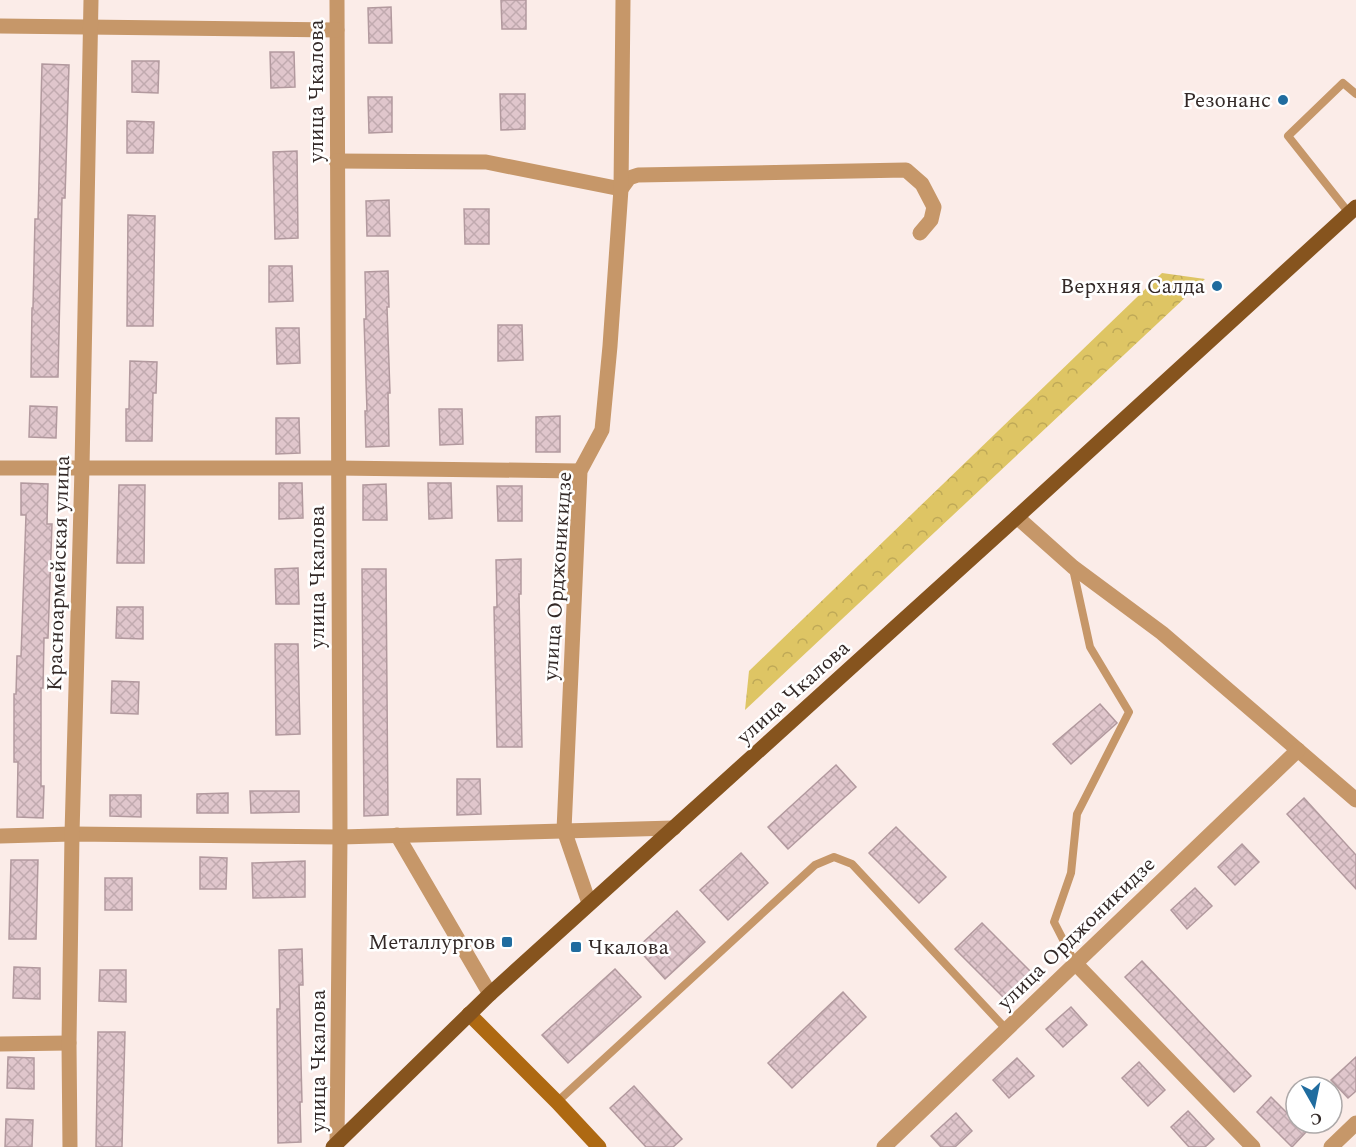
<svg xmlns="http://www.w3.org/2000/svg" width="1356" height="1147" font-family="Spectral,serif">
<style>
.forest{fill:url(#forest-crowns)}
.building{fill:url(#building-cross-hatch);stroke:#b2999e;stroke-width:1.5}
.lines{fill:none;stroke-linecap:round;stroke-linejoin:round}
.service{stroke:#c69769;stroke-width:8}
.minor{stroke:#c69769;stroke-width:15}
.tertiary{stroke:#c69769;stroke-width:15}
.secondary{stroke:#ae6912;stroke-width:15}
.primary{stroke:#86541e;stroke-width:15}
.poi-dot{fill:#206c9f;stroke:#fff;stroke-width:2}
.labels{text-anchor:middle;stroke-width:5;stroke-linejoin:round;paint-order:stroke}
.street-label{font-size:21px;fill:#332927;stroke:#fff}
.poi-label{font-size:21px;fill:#332927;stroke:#fff;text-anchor:end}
</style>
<defs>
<pattern id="forest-crowns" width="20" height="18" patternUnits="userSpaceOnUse" patternTransform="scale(1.5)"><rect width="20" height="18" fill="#dec564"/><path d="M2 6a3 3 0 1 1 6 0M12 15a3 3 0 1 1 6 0" fill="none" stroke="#bfa957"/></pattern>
<pattern id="building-cross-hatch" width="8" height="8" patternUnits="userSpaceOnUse" patternTransform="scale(1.5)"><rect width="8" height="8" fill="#e0c6cc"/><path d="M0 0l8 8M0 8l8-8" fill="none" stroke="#c1aaaf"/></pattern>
</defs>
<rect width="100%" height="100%" fill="#fbece8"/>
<path class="forest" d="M1162 273 1205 279 745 710 749 671Z"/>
<g class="building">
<path d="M501 0H526V29H502Z"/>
<path d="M391 7 392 43H369L368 8Z"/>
<path d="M270 52H294L295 87 271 88Z"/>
<path d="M132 61H159L158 93 132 92Z"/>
<path d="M42 64 69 65 65 198H62L58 377H31L32 308H33L35 219H38Z"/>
<path d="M500 94H525V129L501 130Z"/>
<path d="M368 97H392V132L369 133Z"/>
<path d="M127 121 154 122 153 153H127Z"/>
<path d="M297 151 298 238 275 239 273 152Z"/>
<path d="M389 200 390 236H367L366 201Z"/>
<path d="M464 209H489V244H465Z"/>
<path d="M128 215 155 216 153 326H127Z"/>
<path d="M269 266H292L293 301 269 302Z"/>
<path d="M388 271 389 307H387L390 393H388L389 446 366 447 365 411H367L364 319H366L365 272Z"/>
<path d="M498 325H522L523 360 498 361Z"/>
<path d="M276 328H299L300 363 277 364Z"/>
<path d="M130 361 157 362 156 393H153L152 441H126V409H129Z"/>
<path d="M30 406 57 407 56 438 29 437Z"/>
<path d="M439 409H462L463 444 440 445Z"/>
<path d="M560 416V452H536V417Z"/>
<path d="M276 418H299L300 453 276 454Z"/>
<path d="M21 483 48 484 47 524H52L48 638H44L43 688H41V786H44L43 818 17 817 18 762H14V694H16L17 656H21L26 515H21Z"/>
<path d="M279 483H302L303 518 279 519Z"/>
<path d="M428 483H451L452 518 429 519Z"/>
<path d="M386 484 387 520H363V485Z"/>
<path d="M119 485H145L144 563H117Z"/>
<path d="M497 486H522V521H498Z"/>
<path d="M521 559V594H519L522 747H497L494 607H497L496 560Z"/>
<path d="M298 568 299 604H276L275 569Z"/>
<path d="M362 569H386L388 815 364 816Z"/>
<path d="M117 607H143V639L116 638Z"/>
<path d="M275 644H298L300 734 276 735Z"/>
<path d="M112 681 139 682 138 714 111 713Z"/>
<path d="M1100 704 1117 723 1071 764 1053 744Z"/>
<path d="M836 765 856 787 788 849 768 827Z"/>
<path d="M457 779H480L481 814 457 815Z"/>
<path d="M250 791H299V812L251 813Z"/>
<path d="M228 793V813H197V794Z"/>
<path d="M110 795H141V817L110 816Z"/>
<path d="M1304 798 1356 855V889L1287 814Z"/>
<path d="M896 827 946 877 919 903 869 853Z"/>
<path d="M1242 844 1259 862 1235 885 1218 867Z"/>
<path d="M741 853 768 883 728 920 700 890Z"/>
<path d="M200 857 227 858 226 889H200Z"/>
<path d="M11 860H38L36 939H9Z"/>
<path d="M305 861V897L253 898 252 863Z"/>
<rect x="105" y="878" width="27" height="32"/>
<path d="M1195 888 1212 906 1187 929 1171 910Z"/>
<path d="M677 911 705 942 665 979 637 948Z"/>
<path d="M982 923 1032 973 1005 999 955 949Z"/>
<path d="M302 949 303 985H299L302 1102H300L301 1142 278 1143 277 1009H280L279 950Z"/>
<path d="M1142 961 1251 1076 1234 1092 1125 977Z"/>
<path d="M14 967 40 968V999L13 998Z"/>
<path d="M615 969 641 997 568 1063 542 1035Z"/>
<path d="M100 970H126V1002L99 1001Z"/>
<path d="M843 992 866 1017 792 1088 768 1063Z"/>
<path d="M1071 1007 1087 1025 1063 1047 1046 1029Z"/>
<path d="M98 1032H125L122 1147H96Z"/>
<path d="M8 1057 34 1058V1089L7 1088Z"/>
<path d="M1356 1057V1091L1348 1098 1331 1080Z"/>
<path d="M1017 1058 1034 1076 1009 1098 993 1080Z"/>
<path d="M1139 1062 1165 1090 1148 1106 1122 1078Z"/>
<path d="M634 1086 682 1139 673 1147H646L610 1108Z"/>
<path d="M1271 1097 1306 1132 1292 1147 1257 1112Z"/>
<path d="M1188 1111 1214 1139 1205 1147H1189L1171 1127Z"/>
<path d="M956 1113 972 1131 955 1147H941L931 1136Z"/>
<path d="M6 1119 33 1120 32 1147H5Z"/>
</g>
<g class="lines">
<g class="service">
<path d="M1349 213 1288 136 1343 83 1356 94"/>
<path d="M1073 569 1090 647 1129 712 1077 814 1071 873 1054 922 1075 963"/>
<path d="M557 1102 815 865 834 857 852 864 1006 1029"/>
</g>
<g class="minor">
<path d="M337 0 340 837 337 1143"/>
<path d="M0 26 337 30"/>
<path d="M336 161 486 162 621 189 629 178 638 175 906 170 922 184 934 207 931 220 920 233"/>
<path d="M0 468H337L580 471"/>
<path d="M1017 517 1073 567 1162 633 1356 800"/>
<path d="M397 835 490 994"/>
<path d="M0 836 72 834 340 837 674 828"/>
<path d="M589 903 564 830 580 471 602 430 610 346 621 189 623 0"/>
<path d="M1075 963 1253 1147"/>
<path d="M0 1044 69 1043"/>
<path d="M884 1147 1298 750"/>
<path d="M1331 1147 1356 1123"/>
</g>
<path class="tertiary" d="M70 1147 69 1043 72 834 82 468 91 0"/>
<path class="secondary" d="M469 1014 557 1102 599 1147"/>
<path class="primary" d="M333 1147 490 994 1017 517 1356 207"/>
</g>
<g class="poi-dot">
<circle cx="1283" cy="100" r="6"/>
<circle cx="1217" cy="286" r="6"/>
<rect x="501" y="936" width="12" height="12" rx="3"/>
<rect x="570" y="941" width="12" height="12" rx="3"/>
</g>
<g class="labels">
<g class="street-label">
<text transform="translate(316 91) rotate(-90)" y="7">улица Чкалова</text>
<text transform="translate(58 573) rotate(-88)" y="7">Красноармейская улица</text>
<text transform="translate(557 576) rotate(-86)" y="7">улица Орджоникидзе</text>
<text transform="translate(317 577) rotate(-90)" y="7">улица Чкалова</text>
<text transform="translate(793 692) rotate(-42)" y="7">улица Чкалова</text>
<text transform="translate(1076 933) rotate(-44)" y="7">улица Орджоникидзе</text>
<text transform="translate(318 1061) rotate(-90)" y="7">улица Чкалова</text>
</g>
<g class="poi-label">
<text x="1271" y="107">Резонанс</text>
<text x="1205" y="293">Верхняя Салда</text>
<text x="495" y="949">Металлургов</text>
<text x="588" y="954" text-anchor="start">Чкалова</text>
</g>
</g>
<g transform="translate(1314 1105) rotate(171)"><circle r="28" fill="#ffffff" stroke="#ada9a9" stroke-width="1.5"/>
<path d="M0-4.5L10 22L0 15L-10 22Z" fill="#206c9f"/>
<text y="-9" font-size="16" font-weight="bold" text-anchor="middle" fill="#332927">С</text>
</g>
</svg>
